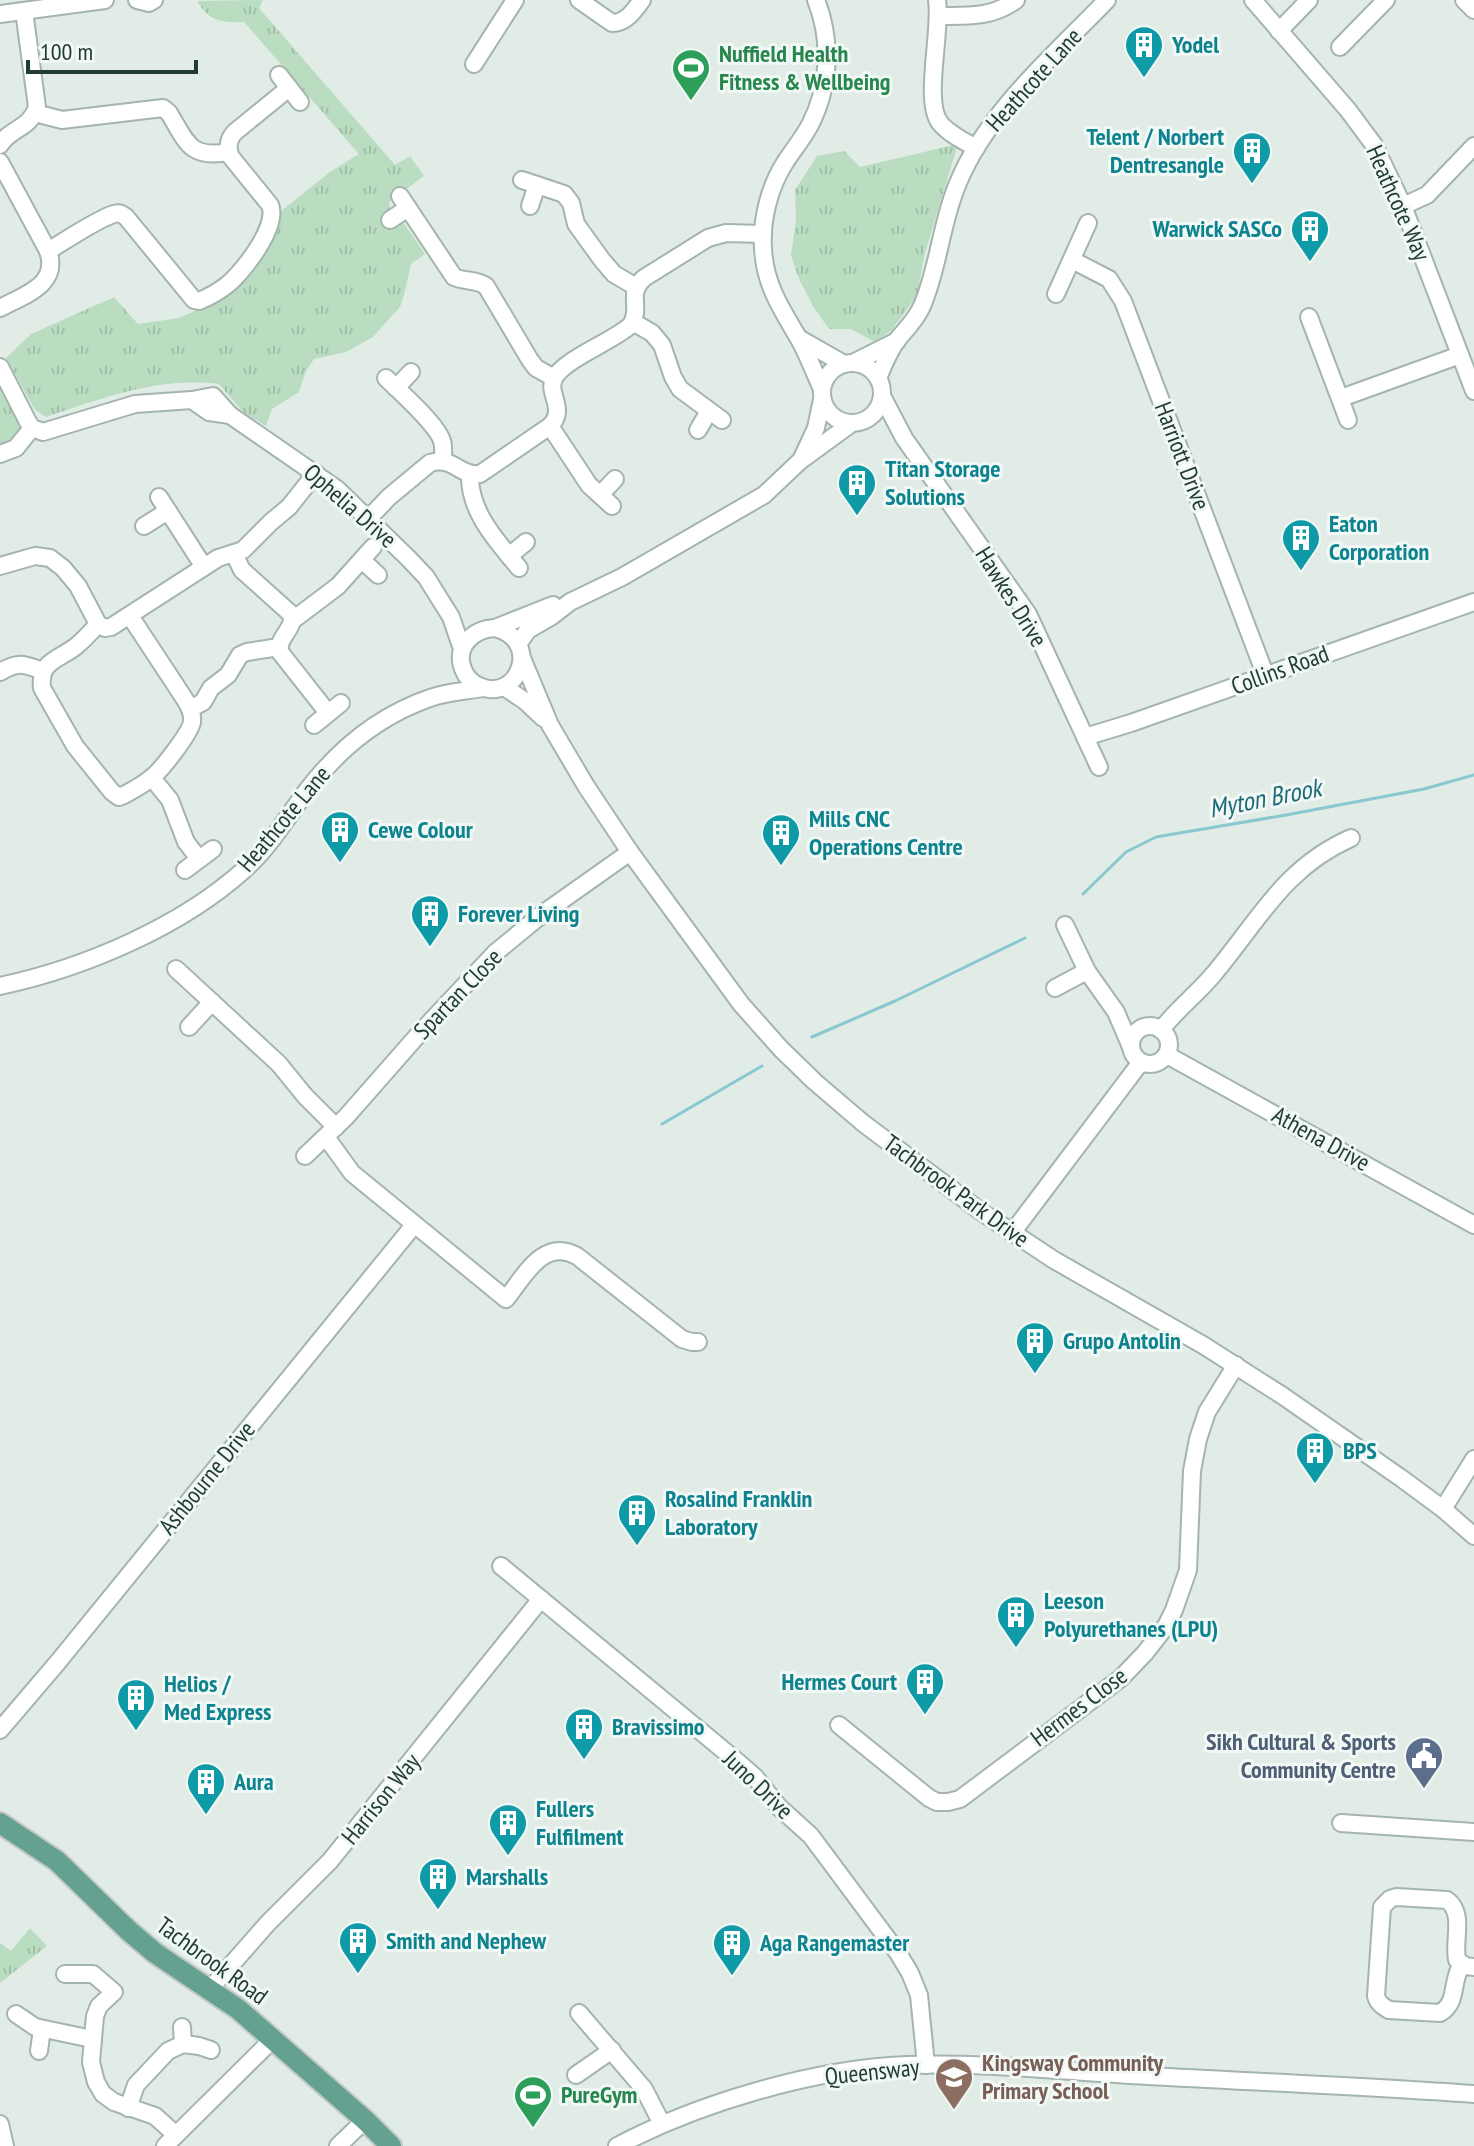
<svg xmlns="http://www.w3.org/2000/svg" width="1474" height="2146" font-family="'PT Sans Narrow',sans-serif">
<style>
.park{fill:url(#park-tufts)}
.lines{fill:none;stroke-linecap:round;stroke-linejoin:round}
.stream{stroke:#89c7d1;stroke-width:3}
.minor-casing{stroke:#a4b4ae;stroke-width:20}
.major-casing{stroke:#c1c8c6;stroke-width:24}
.minor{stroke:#fff;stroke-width:16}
.major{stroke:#65a190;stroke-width:20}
.labels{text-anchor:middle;stroke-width:6;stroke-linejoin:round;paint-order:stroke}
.culture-label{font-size:24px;font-weight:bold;fill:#0d838f;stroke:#f1f8f5;text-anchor:start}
.leisure-label{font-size:24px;font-weight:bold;fill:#27864d;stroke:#f1f8f5;text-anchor:start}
.street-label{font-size:24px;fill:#213c34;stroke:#f1f8f5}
.service-label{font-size:24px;font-weight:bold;fill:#4e5e75;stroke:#f1f8f5;text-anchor:end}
.education-label{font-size:24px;font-weight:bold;fill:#785e54;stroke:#f1f8f5;text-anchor:start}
.water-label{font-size:26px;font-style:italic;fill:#1c6a78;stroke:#f1f8f5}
</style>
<defs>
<pattern id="park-tufts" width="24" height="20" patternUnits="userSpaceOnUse" patternTransform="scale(2)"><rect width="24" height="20" fill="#baddc2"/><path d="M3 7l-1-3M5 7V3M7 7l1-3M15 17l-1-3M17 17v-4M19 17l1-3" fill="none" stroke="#a0bfa7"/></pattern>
</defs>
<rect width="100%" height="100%" fill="#e1ece7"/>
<g class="park">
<path d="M263 0 259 8 395 165 410 156 424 176 389 202 391 209 383 214 392 227 403 222 425 254 411 264 404 295 400 307 373 337 346 352 314 359 306 371 299 392 272 409 266 426 243 412 219 384C156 377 105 398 46 417L35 410 6 358 31 334 114 297 138 324 179 318 214 302 232 291 270 242 281 211 330 172 359 154 244 22C221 23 209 21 197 1Z"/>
<path d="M958 144 925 253 917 295 892 330 875 342 851 329H829L814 308 799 279 791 255 796 220 795 190 817 156 844 151 860 167Z"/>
<path d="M0 387 17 418 20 429 12 441 0 447Z"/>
<path d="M30 1928 47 1946 0 1983V1943L11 1951Z"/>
</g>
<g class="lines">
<g class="stream">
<path d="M1083 894 1126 852 1156 837 1286 815 1424 789 1474 775"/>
<path d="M812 1037 895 1001 1025 938"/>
<path d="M662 1124 762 1066"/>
</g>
<g class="minor-casing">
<g id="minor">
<path d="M137 0 149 3 154 0"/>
<path d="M579 0 612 23C626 23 634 11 642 0"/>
<path d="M816 0C832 40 830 86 810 125 803 138 794 149 786 161 770 185 761 219 763 249 765 285 781 308 799 339 808 355 814 372 822 389"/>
<path d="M937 0C942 31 923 101 940 123 949 134 964 141 976 148"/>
<path d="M1253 0 1348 110 1374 145 1403 206 1474 391"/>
<path d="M1464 0 1474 10"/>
<path d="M0 14 105 0"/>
<path d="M938 16C967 16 992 18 1016 0"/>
<path d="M1279 31 1309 0"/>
<path d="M1340 47 1386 0"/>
<path d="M474 64 515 0"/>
<path d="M279 75 300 102"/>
<path d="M35 113 62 120 163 108 169 113C187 143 190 159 229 152"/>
<path d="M0 145C10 128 30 129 37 107L24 11"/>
<path d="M0 162 48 251C60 285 24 295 0 308"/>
<path d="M522 180 564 194 571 203 576 224 602 260 614 274 636 287"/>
<path d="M400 196 454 277C465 282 476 279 486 286L530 360 536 368 554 378"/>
<path d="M530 206 537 185"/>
<path d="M1403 206 1427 195 1474 146"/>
<path d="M390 220 408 208"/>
<path d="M48 251C65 241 97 219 114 214 121 212 121 214 126 217L194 300 199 301C209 297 218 292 227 285 243 272 279 226 270 205L231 157C227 148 228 139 235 132L289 88"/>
<path d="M1072 260 1109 279 1123 301 1265 674"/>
<path d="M1056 294 1088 223"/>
<path d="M1309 317 1348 420"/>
<path d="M633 322 652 333 662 345 673 377 680 389 722 420"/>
<path d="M800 339 844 364"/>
<path d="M853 363 897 341"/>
<circle cx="852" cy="393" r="30"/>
<path d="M0 367 28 422 32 428 43 432 135 404 192 400 213 396 230 415 337 489 408 558 426 577 451 617 462 649"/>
<path d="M386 378C400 392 437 424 442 441 444 447 443 454 443 460"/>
<path d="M878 378C883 366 889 351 897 340 906 329 916 320 922 306 939 267 941 222 958 183 987 112 1054 55 1107 0"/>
<path d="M396 388 411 372"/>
<path d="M882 396 904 438 1028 614 1099 767"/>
<path d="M1341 398 1460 355"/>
<path d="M192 400 209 412 230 415"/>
<path d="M550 426 589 485 612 506"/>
<path d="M698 430 709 411"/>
<path d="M0 454 16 448 32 428"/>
<path d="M803 456 816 428 822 399"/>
<path d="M470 475C469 512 497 541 519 568"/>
<path d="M600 495 615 479"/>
<path d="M159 497 204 567"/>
<path d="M369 518 389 497 430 463C454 456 458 476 480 474L550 426C569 407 542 391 557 374 572 356 611 342 631 325 642 306 626 294 644 278L708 238 726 233 763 234"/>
<path d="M144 526 168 511"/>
<path d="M234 554 242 570 291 614C296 629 277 636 280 652L328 713"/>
<path d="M509 556 526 542"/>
<path d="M362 560 378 575"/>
<path d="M0 566 35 556 50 558 63 568 78 586 98 624 105 628 111 627 218 558 243 550 271 522 289 507 316 473"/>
<path d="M293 620 338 586 373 547"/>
<path d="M98 624C91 632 84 640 75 647 58 660 39 661 42 688L75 746 112 792 119 797 124 795C133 790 143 785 151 778 161 771 190 733 192 722 193 713 189 706 184 698L130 616"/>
<path d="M495 628C543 640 518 704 479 686 472 683 466 677 463 669 454 646 474 629 495 628L553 605"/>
<path d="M518 644 528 630 552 616 570 602 622 577 764 495 800 461 852 423"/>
<path d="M522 658 550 725 586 786 630 852 741 1004 781 1049 815 1082 863 1123 983 1213 1054 1260 1203 1345 1283 1396 1401 1478 1443 1509 1474 1536"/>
<path d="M0 672C19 661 24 664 43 671"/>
<path d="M504 687 525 701 543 718"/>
<path d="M190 709 203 702 211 688 228 675 240 655 247 652 279 647"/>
<path d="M314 725 341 703"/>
<path d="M1085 737 1131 723 1474 602"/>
<path d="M152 778 170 800 186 842 199 859"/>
<path d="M185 870 213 849"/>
<path d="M1065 925 1087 971 1116 1012 1131 1047"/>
<path d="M176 969 279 1064 305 1096 336 1127"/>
<path d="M0 986C84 968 181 927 245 869 271 846 288 815 309 788 340 748 381 715 430 698 446 692 466 691 483 688"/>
<path d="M1055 988 1087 971"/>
<circle cx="1150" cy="1045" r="19"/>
<path d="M189 1027 212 1002"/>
<path d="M1161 1030C1176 1010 1196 995 1212 976 1258 922 1283 868 1351 838"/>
<path d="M1167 1055 1474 1225"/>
<path d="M326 1137 352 1173 506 1299C524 1277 543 1237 577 1256L682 1339 692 1342H698"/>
<path d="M305 1156 346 1117 418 1035 495 953 541 915 630 852"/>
<path d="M1012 1233 1141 1062"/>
<path d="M1443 1509 1474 1459"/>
<path d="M501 1566 739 1763 755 1777 779 1807 811 1836 898 1953 910 1973 919 1995 926 2065"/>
<path d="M839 1725 929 1798 937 1802H948L960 1799 1121 1678 1145 1653 1166 1626 1174 1610 1188 1570 1192 1471 1198 1439 1207 1412 1236 1365"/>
<path d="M0 1730 58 1662 414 1225"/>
<path d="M1341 1823 1474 1832"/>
<path d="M1462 1964C1450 1982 1459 2002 1440 2013L1389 2010C1382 2006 1378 2003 1376 1996L1382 1907 1390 1899 1396 1897 1447 1900C1465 1913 1453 1940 1457 1960L1465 1966 1474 1967"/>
<path d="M65 1974H93L114 1992 99 2006 95 2016 91 2062 96 2082 103 2094 114 2102 155 2116 176 2135"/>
<path d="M210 1989 268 1923 330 1861 541 1599"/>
<path d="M579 2013 644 2089 662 2124"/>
<path d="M16 2014 35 2027 92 2039"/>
<path d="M182 2027 183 2044"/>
<path d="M39 2051 42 2029"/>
<path d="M576 2075 612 2050"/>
<path d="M128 2108 136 2085 168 2051 183 2044 199 2046 211 2050"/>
<path d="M0 2124 5 2146"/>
<path d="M165 2146 272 2040"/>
<path d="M338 2146 365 2120"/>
<path d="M617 2146C699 2103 813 2069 906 2065 987 2062 1068 2072 1148 2076 1257 2082 1365 2086 1474 2094"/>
</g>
</g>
<g class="major-casing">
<path id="major" d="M0 1823 57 1861 129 1931 155 1953 238 2009 365 2120 391 2146"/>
</g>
<use href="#minor" class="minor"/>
<use href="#major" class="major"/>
</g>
<defs>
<g id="building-pin" transform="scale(2)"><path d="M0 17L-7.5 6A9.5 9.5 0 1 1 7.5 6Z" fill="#0f9aa8" stroke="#f1f8f5"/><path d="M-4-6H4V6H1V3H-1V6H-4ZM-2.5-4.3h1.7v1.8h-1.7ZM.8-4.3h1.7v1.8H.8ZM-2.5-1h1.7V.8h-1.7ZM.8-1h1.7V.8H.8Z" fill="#fff"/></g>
<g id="stadium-pin" transform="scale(2)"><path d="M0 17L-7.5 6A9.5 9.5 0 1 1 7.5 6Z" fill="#2e9e5b" stroke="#f1f8f5"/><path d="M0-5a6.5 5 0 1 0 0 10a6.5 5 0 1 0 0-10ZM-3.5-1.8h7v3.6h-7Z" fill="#fff"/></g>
<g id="civic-pin" transform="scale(2)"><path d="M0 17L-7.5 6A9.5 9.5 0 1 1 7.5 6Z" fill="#5c6f8a" stroke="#f1f8f5"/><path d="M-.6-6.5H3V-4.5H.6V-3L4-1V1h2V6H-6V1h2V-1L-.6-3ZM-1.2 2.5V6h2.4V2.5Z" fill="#fff"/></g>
<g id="school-pin" transform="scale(2)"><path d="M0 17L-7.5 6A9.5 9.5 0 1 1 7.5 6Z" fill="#8d6e63" stroke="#f1f8f5"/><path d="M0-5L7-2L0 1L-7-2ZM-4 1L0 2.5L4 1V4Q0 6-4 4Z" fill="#fff"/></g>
</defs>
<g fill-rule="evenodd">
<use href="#building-pin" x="1144" y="45"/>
<use href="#stadium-pin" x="691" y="68"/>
<use href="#building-pin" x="1252" y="151"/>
<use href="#building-pin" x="1310" y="229"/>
<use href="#building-pin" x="857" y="483"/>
<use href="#building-pin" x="1301" y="538"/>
<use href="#building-pin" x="340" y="830"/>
<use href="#building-pin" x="781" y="833"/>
<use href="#building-pin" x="430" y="914"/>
<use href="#building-pin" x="1035" y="1341"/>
<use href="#building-pin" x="1315" y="1451"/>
<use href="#building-pin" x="637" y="1513"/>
<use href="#building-pin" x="1016" y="1615"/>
<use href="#building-pin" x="925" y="1682"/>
<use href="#building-pin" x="136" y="1698"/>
<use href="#building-pin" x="584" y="1727"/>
<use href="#civic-pin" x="1424" y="1756"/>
<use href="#building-pin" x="206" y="1782"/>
<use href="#building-pin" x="508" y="1823"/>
<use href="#building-pin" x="438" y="1877"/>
<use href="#building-pin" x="358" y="1941"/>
<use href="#building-pin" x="732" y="1943"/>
<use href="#school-pin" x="954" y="2077"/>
<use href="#stadium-pin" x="533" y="2095"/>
</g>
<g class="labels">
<g class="culture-label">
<text x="1172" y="53">Yodel</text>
<text x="1224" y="145" text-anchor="end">Telent / Norbert<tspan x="1224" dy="28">Dentresangle</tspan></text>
<text x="1282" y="237" text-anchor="end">Warwick SASCo</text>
<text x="885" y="477">Titan Storage<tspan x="885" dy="28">Solutions</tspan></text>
<text x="1329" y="532">Eaton<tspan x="1329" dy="28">Corporation</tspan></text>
<text x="809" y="827">Mills CNC<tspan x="809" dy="28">Operations Centre</tspan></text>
<text x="368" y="838">Cewe Colour</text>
<text x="458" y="922">Forever Living</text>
<text x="1063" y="1349">Grupo Antolin</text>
<text x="1343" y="1459">BPS</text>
<text x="665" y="1507">Rosalind Franklin<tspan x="665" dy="28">Laboratory</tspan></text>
<text x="1044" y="1609">Leeson<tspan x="1044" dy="28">Polyurethanes (LPU)</tspan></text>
<text x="897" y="1690" text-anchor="end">Hermes Court</text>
<text x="164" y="1692">Helios /<tspan x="164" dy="28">Med Express</tspan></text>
<text x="612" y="1735">Bravissimo</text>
<text x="234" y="1790">Aura</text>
<text x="536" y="1817">Fullers<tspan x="536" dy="28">Fulfilment</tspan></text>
<text x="466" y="1885">Marshalls</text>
<text x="386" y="1949">Smith and Nephew</text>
<text x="760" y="1951">Aga Rangemaster</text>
</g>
<g class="leisure-label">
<text x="719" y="62">Nuffield Health<tspan x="719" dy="28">Fitness &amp; Wellbeing</tspan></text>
<text x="561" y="2103">PureGym</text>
</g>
<g class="street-label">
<text transform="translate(1034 80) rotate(-48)" y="8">Heathcote Lane</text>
<text transform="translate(1398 203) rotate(66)" y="8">Heathcote Way</text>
<text transform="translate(1182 456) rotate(69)" y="8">Harriott Drive</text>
<text transform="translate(350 506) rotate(41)" y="8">Ophelia Drive</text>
<text transform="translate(1011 597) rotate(58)" y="8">Hawkes Drive</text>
<text transform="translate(1280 670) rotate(-20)" y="8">Collins Road</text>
<text transform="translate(284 819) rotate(-50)" y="8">Heathcote Lane</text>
<text transform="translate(458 994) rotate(-46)" y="8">Spartan Close</text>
<text transform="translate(1321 1139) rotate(29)" y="8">Athena Drive</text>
<text transform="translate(956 1191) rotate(36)" y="8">Tachbrook Park Drive</text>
<text transform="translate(207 1478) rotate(-51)" y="8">Ashbourne Drive</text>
<text transform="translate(1079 1707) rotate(-37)" y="8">Hermes Close</text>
<text transform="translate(758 1785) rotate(44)" y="8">Juno Drive</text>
<text transform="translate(381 1799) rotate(-51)" y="8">Harrison Way</text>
<text transform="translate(212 1961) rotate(36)" y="8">Tachbrook Road</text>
<text transform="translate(872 2072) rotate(-6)" y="8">Queensway</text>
</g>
<g class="service-label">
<text x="1396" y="1750">Sikh Cultural &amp; Sports<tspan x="1396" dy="28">Community Centre</tspan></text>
</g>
<g class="education-label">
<text x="982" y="2071">Kingsway Community<tspan x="982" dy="28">Primary School</tspan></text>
</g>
<g class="water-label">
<text transform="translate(1265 798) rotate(-11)" y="9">Myton Brook</text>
</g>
</g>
<path d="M28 60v12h168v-12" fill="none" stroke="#213c34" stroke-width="4"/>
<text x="40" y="60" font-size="24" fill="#213c34" stroke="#f1f8f5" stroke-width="6" paint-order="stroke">100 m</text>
</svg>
